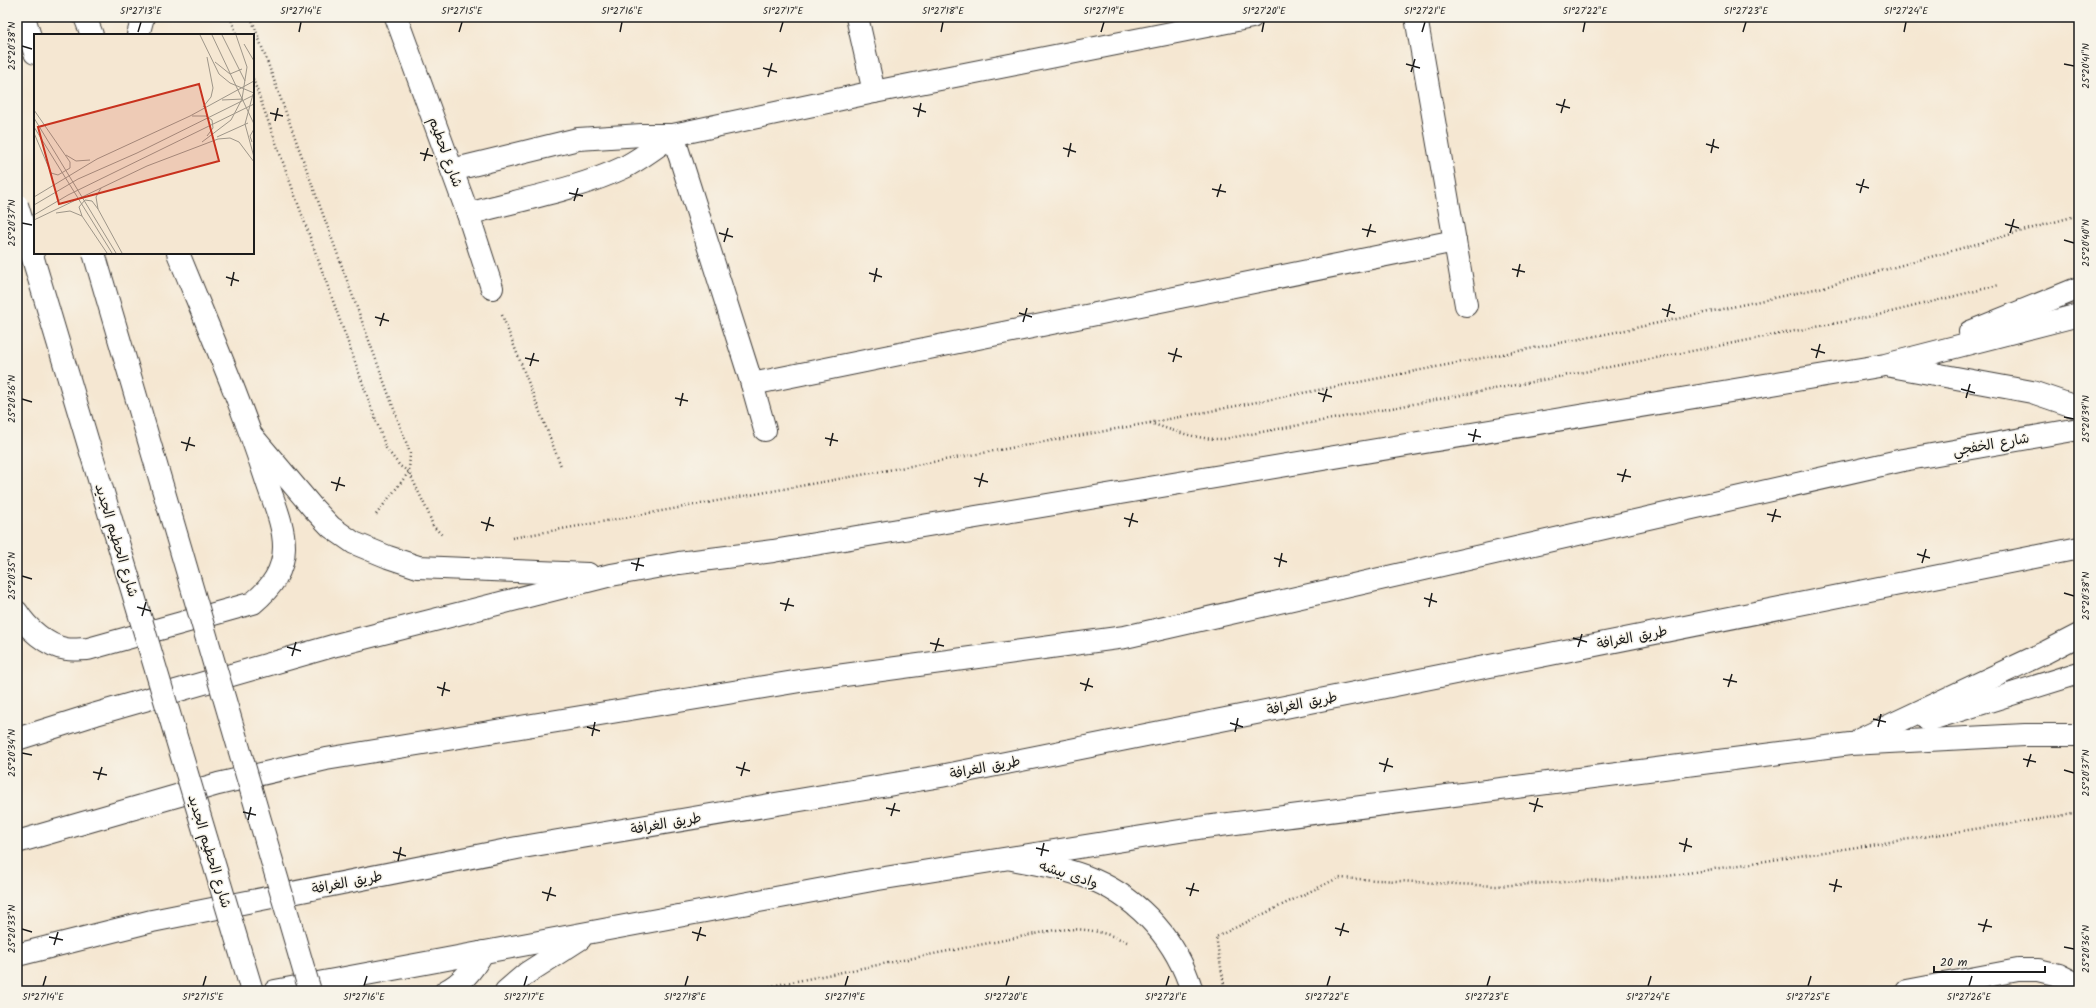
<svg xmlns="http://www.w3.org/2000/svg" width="2096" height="1008" font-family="Kalam,'Playpen Sans Arabic',sans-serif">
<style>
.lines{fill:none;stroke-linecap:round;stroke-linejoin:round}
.minor-casing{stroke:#3d3a37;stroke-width:24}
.major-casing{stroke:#3d3a37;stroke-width:24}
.highway-casing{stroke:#3d3a37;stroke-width:24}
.path{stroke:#3d3a37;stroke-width:2.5;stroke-dasharray:1 3;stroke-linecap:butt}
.minor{stroke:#fff;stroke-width:22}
.major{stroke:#fff;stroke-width:22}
.highway{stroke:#fff;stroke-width:22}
.major-bridge-casing{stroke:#3d3a37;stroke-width:24;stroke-linecap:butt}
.major-bridge{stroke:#fff;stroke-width:22}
.ticks{fill:none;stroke:#1c1c1c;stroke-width:1.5}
.labels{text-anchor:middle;stroke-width:3;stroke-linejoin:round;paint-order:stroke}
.street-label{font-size:14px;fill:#1c1c1c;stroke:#f7f3e8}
.inset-road{fill:none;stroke:#9e9689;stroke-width:1}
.view{fill:#c8321e;fill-opacity:0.15;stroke:#c8321e;stroke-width:2}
.inset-edge{fill:none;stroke:#1c1c1c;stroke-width:2}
.neatline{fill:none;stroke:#1c1c1c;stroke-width:1.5}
.ticks-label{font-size:10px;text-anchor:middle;fill:#1c1c1c}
</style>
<rect width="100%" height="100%" fill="#f7f3e8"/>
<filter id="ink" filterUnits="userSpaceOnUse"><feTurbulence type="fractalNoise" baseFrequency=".025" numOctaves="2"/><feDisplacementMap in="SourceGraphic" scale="8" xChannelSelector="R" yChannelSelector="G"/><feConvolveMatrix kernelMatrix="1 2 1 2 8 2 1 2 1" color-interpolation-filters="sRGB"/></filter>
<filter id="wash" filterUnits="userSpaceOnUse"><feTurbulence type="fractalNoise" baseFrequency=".012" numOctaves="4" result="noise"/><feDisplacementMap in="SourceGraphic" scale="16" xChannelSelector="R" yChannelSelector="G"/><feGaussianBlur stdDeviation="0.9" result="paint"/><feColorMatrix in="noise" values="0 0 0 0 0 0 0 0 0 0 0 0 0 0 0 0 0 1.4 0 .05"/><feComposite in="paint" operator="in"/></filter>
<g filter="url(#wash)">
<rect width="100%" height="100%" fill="#f5e7d2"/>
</g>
<g filter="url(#ink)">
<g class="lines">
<g class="minor-casing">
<g id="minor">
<path d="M396 17 468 214 492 288"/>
<path d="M857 17 874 92"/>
<path d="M1416 17 1466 305"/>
<path d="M138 35 143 17"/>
<path d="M673 135 752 384 765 430"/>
<path d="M452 170 578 139 642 135H673L874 92 1252 17"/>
<path d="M468 214C518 200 579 189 625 167 642 158 658 146 673 135"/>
<path d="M752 384 1455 241"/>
<path d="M1012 859C1039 864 1069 869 1094 880 1142 901 1177 942 1192 991"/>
<path d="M1907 991 2018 970H2038L2059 975 2079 985"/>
</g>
</g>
<g class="major-casing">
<g id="major">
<path d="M24 17 35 53"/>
<path d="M85 17 92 35"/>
<path d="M17 612C27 628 47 646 66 649 73 650 81 649 88 649L253 603C271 588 284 571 284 547 284 525 274 503 267 482 242 404 209 329 178 253"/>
</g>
</g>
<g class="highway-casing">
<g id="highway">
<path d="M1970 332 2079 288"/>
<path d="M1891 366 2032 392 2079 408"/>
<path d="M253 437 313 508 331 527 354 543 388 557 418 567 588 574"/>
<path d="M1928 720 2079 673"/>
<path d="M17 739 96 714 336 645 611 575 679 563 773 551 1885 365 2079 315"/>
<path d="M1861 739 2046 652 2079 635"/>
<path d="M17 842 218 784 326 759 800 681 1125 637 1903 460 2079 429"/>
<path d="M17 955 152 921 517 848 941 776 2079 548"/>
<path d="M275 991 872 880 1205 827 1850 744 2025 735H2079"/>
<path d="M446 991C463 983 474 968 483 952"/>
<path d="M506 991 527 973 580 939"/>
</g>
</g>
<g class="path">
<path d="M230 17 237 35"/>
<path d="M251 17 410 453 409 472 375 516"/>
<path d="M253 79 386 448 400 466 409 472 428 512 433 526 443 536"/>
<path d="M502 315 561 466"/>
<path d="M1150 423C1175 431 1197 440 1224 439L1532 382 1883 314 1999 285"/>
<path d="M512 538 1149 423 1621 331 1824 287 2079 215"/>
<path d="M746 991 1055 930C1084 928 1100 930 1127 942"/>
<path d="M1225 991 1216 937 1338 878 1496 886 1668 876 2079 813"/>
</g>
<use href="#minor" class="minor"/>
<use href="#major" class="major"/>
<use href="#highway" class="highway"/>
<g class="major-bridge-casing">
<g id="major-bridge">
<path d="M17 205 252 991"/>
<path d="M94 253 310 991"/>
</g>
</g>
<use href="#major-bridge" class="major-bridge"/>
</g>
</g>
<path class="ticks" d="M138 32 141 22M299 32 301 22M459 32 462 22M620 32 622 22M780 32 783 22M941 32 943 22M1101 32 1104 22M1262 32 1264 22M1422 32 1425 22M1583 32 1585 22M1743 32 1746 22M1904 32 1906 22M22 46 32 49M1406 64 1420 68M2064 64 2074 66M763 68 777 72M1411 72 1415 59M768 77 772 63M1556 104 1570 108M913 108 926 112M270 113 283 116M1561 113 1565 99M918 117 921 103M275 121 278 108M1706 144 1719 148M1063 148 1076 152M420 153 433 156M1711 153 1714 139M1068 157 1071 143M424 161 428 148M1856 184 1869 188M1212 189 1226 192M569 193 583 196M1860 193 1864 179M1217 197 1221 184M574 201 578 188M22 223 32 225M2005 224 2019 228M1362 229 1376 232M719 233 733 237M2010 233 2014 219M1367 237 1371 224M2064 240 2074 243M724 242 728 228M1512 269 1525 272M869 273 882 277M226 277 239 281M1517 277 1520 264M874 282 877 268M231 286 234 272M1662 309 1675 313M1019 313 1032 317M375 317 389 321M1667 317 1670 304M1023 322 1027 308M380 326 384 313M1811 349 1825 353M1168 353 1182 357M525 358 539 361M1816 358 1820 344M1173 362 1177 348M530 366 534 353M1961 389 1975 393M1318 393 1332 397M675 398 688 401M1966 398 1970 384M22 399 32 402M1323 402 1327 389M680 406 683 393M2064 417 2074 419M1468 434 1481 437M825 438 838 441M181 442 195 446M1473 442 1476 429M830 446 833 433M186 451 190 437M1617 474 1631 477M974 478 988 482M331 482 345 486M1622 482 1626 469M979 487 983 473M336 491 340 477M1767 514 1781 517M1124 518 1138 522M481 522 494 526M1772 522 1776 509M1129 527 1133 513M486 531 490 517M1917 554 1930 558M1274 558 1287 562M631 563 644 566M1922 563 1926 549M1279 567 1282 553M636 571 639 558M22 576 32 579M2064 593 2074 596M1424 598 1437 602M780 603 794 606M137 607 151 611M1429 607 1432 593M785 611 789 598M142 616 146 602M1573 638 1587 642M930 643 944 646M287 647 301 651M1578 647 1582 634M935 651 939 638M292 656 296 642M1723 679 1737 682M1080 683 1093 687M437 687 450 691M1728 687 1732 674M1085 691 1089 678M442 696 445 682M1873 719 1886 722M1230 723 1243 727M587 727 600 731M1878 727 1881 714M1235 732 1238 718M592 736 595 722M22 753 32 755M2023 759 2036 762M1379 763 1393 767M736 767 750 771M2027 767 2031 754M2064 770 2074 773M93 772 107 775M1384 772 1388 758M741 776 745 762M98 780 102 767M1529 803 1543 807M886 808 900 811M243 812 256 815M1534 812 1538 798M891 816 895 803M248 820 251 807M1679 843 1692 847M1036 848 1049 851M393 852 406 856M1684 852 1687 838M1041 856 1044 843M398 861 401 847M1829 884 1842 887M1186 888 1199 891M542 892 556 896M1834 892 1837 879M1190 896 1194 883M547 901 551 887M1978 924 1992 927M1335 928 1349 932M22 929 32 932M692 932 706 936M1983 932 1987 919M1340 936 1344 923M49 937 63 940M697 941 701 927M54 945 58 932M2064 947 2074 949M43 986 46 976M203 986 206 976M364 986 367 976M524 986 527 976M685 986 688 976M845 986 848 976M1006 986 1009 976M1166 986 1169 976M1327 986 1330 976M1487 986 1490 976M1648 986 1651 976M1808 986 1811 976M1969 986 1972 976"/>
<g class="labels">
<g class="street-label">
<text transform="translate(446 152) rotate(70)" y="5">شارع لحطيم</text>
<text transform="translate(1991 444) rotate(-10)" y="5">شارع الخفجي</text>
<text transform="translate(117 540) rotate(73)" y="5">شارع الحطيم الجديد</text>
<text transform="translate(1632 637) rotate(-11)" y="5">طريق الغرافة</text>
<text transform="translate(1302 703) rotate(-11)" y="5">طريق الغرافة</text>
<text transform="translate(985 767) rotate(-11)" y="5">طريق الغرافة</text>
<text transform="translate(666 823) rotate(-10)" y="5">طريق الغرافة</text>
<text transform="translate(210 851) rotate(73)" y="5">شارع الحطيم الجديد</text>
<text transform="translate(1069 874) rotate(18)" y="5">وادى بيشه</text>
<text transform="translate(347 882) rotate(-11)" y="5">طريق الغرافة</text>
</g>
</g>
<g transform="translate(34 34)">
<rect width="220" height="220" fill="#f5e7d2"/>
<path class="inset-road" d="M166 1 185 40 196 49 220 59M178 1 220 90M188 1 211 47M210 10 220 27M181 28 196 40 208 35M219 60 211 90 220 123M188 66 209 65M169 73 177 63 179 54 173 23M0 76 36 128V134L24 141 17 139 0 99M158 82H172L178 86 179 94 173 102M0 84 82 219M0 93 78 219M183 103 214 89M168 108 197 86 208 65 213 33 202 1M218 108 216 102 220 95M32 121 42 127 56 126M0 163 63 125 156 82 220 47M0 171 44 145 103 119 220 61M64 175 62 163 67 154M22 179 36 177 48 182M0 181 34 161 220 70M0 186 113 132 184 105 196 104 205 108 220 128M73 219 48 182 45 173 51 166 58 167 64 175 88 219"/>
<path class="view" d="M165 50 185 127 25 170 4 93Z"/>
<rect width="220" height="220" class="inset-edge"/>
</g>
<rect width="2096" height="1008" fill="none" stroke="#f7f3e8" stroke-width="44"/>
<path d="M1934 966v6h111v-6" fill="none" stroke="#1c1c1c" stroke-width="2"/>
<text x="1940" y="966" font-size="12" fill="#1c1c1c" stroke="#f7f3e8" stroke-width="3" paint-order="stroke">20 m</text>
<rect x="22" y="22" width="2052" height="964" class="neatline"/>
<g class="ticks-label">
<text x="141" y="14">51°27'13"E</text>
<text x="301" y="14">51°27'14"E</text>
<text x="462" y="14">51°27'15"E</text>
<text x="622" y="14">51°27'16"E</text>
<text x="783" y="14">51°27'17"E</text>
<text x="943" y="14">51°27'18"E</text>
<text x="1104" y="14">51°27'19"E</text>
<text x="1264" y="14">51°27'20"E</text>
<text x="1425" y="14">51°27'21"E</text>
<text x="1585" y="14">51°27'22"E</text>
<text x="1746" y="14">51°27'23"E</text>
<text x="1906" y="14">51°27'24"E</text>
<text transform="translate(11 46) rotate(-90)" y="4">25°20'38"N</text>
<text transform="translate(2085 66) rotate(-90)" y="4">25°20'41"N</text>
<text transform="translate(11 223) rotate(-90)" y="4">25°20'37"N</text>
<text transform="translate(2085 243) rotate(-90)" y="4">25°20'40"N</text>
<text transform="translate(11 399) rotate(-90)" y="4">25°20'36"N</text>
<text transform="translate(2085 419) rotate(-90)" y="4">25°20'39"N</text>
<text transform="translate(11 576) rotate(-90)" y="4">25°20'35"N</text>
<text transform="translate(2085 596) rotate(-90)" y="4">25°20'38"N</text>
<text transform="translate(11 753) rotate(-90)" y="4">25°20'34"N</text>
<text transform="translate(2085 773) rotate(-90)" y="4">25°20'37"N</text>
<text transform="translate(11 929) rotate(-90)" y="4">25°20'33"N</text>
<text transform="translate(2085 949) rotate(-90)" y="4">25°20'36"N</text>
<text x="43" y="1000">51°27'14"E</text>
<text x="203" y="1000">51°27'15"E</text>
<text x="364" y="1000">51°27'16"E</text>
<text x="524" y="1000">51°27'17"E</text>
<text x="685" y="1000">51°27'18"E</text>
<text x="845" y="1000">51°27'19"E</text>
<text x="1006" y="1000">51°27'20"E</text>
<text x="1166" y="1000">51°27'21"E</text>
<text x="1327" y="1000">51°27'22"E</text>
<text x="1487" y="1000">51°27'23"E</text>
<text x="1648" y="1000">51°27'24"E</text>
<text x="1808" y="1000">51°27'25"E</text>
<text x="1969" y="1000">51°27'26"E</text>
</g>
</svg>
